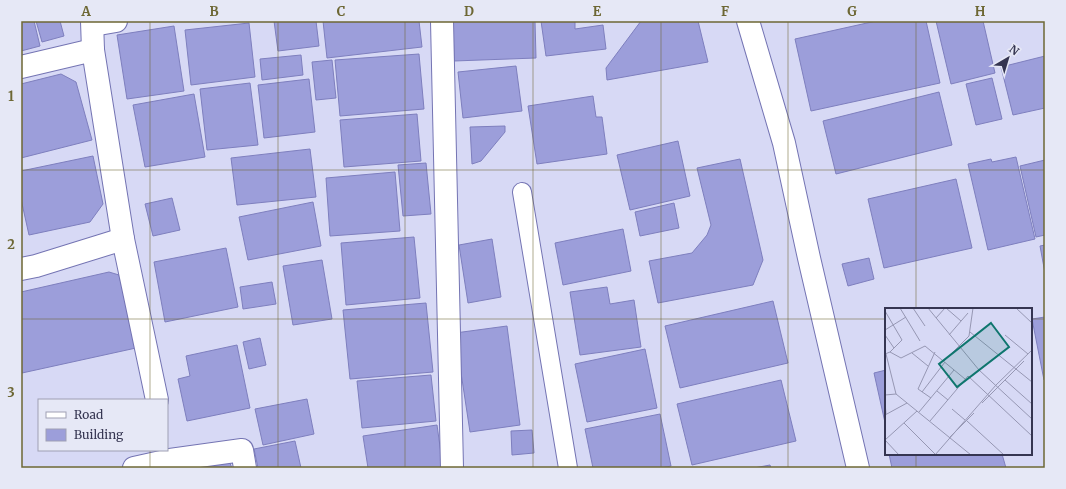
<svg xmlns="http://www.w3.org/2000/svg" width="1066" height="489" font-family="Merriweather,serif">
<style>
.building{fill:#9c9eda;stroke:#7e7fbe}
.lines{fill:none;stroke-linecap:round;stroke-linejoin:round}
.service-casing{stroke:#7474b3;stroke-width:20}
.minor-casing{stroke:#7474b3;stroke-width:24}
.service{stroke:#fff;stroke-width:18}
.minor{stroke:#fff;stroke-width:22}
.grid{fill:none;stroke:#6d6734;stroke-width:1;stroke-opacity:0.55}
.inset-road{fill:none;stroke:#9697b3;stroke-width:1}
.view{fill:#0f766e;fill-opacity:0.15;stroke:#0f766e;stroke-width:2}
.inset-edge{fill:none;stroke:#353551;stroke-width:2}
.neatline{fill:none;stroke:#6d6734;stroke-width:1.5}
.grid-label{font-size:13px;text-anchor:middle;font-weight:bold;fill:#6d6734}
</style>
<rect width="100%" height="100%" fill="#d7d9f5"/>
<g class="building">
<path d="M21 21H34L40 46 21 51Z"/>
<path d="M36 21H60L64 36 42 42Z"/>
<path d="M274 21H316L319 46 278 51Z"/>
<path d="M323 21H419L422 47 327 58Z"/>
<path d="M453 21H535L536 58 454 61Z"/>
<path d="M541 21H575V29L603 25 606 49 546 56Z"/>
<path d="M641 21H698L708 62 607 80 606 68Z"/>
<path d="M876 21H926L940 83 811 111 795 39Z"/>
<path d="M936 21H983L995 73 951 84Z"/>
<path d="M249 23 255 77 191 85 185 30Z"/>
<path d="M174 26 184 91 127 99 117 35Z"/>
<path d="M419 54 424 109 340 116 335 60Z"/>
<path d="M301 55 303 75 262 80 260 59Z"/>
<path d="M1045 56V108L1013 115 1001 67Z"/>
<path d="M332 60 336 98 316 100 312 62Z"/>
<path d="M516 66 522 111 463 118 458 72Z"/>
<path d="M61 74 76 82 92 140 21 158V84Z"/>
<path d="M992 78 1002 119 976 125 966 84Z"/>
<path d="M309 79 315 132 264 138 258 85Z"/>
<path d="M250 83 258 145 207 150 200 89Z"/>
<path d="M939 92 952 145 836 174 823 121Z"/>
<path d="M194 94 205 157 145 167 133 105Z"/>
<path d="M593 96 596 117H602L607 154 537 164 528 106Z"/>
<path d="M417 114 421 161 344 167 340 120Z"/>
<path d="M505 126V132L481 161 472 164 470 127Z"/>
<path d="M678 141 690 196 630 210 617 155Z"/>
<path d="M310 149 316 197 237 205 231 158Z"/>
<path d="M93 156 103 204 90 222 29 235 21 199V171Z"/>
<path d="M1016 157 1035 239 988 250 968 164 991 159 992 162Z"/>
<path d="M740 159 763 260 753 285 658 303 649 261 692 253 707 235 711 225 697 168Z"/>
<path d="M1045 160V235L1036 237 1020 166Z"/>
<path d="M426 163 431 214 403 216 398 165Z"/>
<path d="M395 172 400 231 330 236 326 178Z"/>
<path d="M956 179 972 248 884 268 868 199Z"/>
<path d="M172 198 180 230 153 236 145 204Z"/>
<path d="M313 202 321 246 248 260 239 217Z"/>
<path d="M674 203 679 228 640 236 635 212Z"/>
<path d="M623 229 631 271 563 285 555 243Z"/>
<path d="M414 237 420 298 346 305 341 243Z"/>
<path d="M492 239 501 297 468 303 459 245Z"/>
<path d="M1045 245V273L1040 246Z"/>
<path d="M226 248 238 307 165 322 154 262Z"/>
<path d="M869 258 874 279 848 286 842 264Z"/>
<path d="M322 260 332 319 293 325 283 266Z"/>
<path d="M109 272 119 275 136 348 22 373 21 368V292Z"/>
<path d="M272 282 276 304 243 309 240 287Z"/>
<path d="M607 287 610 304 634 300 641 347 580 355 570 292Z"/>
<path d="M773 301 788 363 680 388 665 326Z"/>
<path d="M426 303 433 372 350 379 343 310Z"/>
<path d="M1045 317V379L1044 380 1032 319Z"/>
<path d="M507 326 520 425 470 432 455 333Z"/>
<path d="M260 338 266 365 249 369 243 342Z"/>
<path d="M237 345 250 408 187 421 178 379 190 376 186 356Z"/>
<path d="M645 349 657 408 587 422 575 364Z"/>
<path d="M886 370V427L874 373Z"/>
<path d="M431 375 436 421 362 428 357 381Z"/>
<path d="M781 380 796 441 692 465 677 404Z"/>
<path d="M307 399 314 434 263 445 255 409Z"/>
<path d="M660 414 671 466 661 468H593L585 429Z"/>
<path d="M437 425 443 468H368L363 436Z"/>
<path d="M532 430 534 453 512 455 511 431Z"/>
<path d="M295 441 301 468H258L254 449Z"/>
<path d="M889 454H1002L1006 468H892Z"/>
<path d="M229 461 232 468H203Z"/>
<path d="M770 465 771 468H754Z"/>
</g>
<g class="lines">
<g class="service-casing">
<path id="service" d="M522 192 568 468"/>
</g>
<g class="minor-casing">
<g id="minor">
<path d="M92 21 93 50 123 239 157 400"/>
<path d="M442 21 452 468"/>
<path d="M748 21 784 143 809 258 858 468"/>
<path d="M93 25 116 21"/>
<path d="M21 67 93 50"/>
<path d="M21 269 36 266 123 239"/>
<path d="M134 468 170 460 242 450 245 468"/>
</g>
</g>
<use href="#service" class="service"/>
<use href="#minor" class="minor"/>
</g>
<path class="grid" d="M150 21V400M278 21V468M405 21V468M533 21V468M661 21V468M788 21V468M916 21V309M21 170H1045M21 319H886M1031 319H1045M150 450V468M916 454V468"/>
<g transform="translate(885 308)">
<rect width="147" height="147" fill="#d7d9f5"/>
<path class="inset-road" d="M15 0 35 33M28 0 40 18M43 0 94 62 147 111M61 0 76 13M131 0 147 15M0 3 17 32 5 44 0 46M51 10 60 0M0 22 21 9M85 24 147 74M0 27 9 40M64 27 83 5M120 27 143 46M5 44 16 50 40 38 80 71M27 45 43 58M1 46 11 86M59 53 84 28 88 0M120 72 147 96M52 83 63 92M37 84 60 54M0 87 11 86 86 147M46 90 33 81 50 44M0 94 1 106M97 95 139 53M67 101 80 112M34 104 69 62M0 107 22 95M45 113 83 68 147 128M82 113 119 147M19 115 50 146M65 129 89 105M0 132 32 103M0 132 14 147M50 147 111 77 147 42"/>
<path class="view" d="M106 15 124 39 72 79 54 56Z"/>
<rect width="147" height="147" class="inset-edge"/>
</g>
<rect width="1066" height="489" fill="none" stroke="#e6e8f6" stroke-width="44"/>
<rect x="38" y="399" width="130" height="52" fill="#e6e8f6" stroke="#9fa0b4"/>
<rect x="46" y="412" width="20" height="6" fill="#ffffff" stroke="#9fa0b4"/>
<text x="74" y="419" font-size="12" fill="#353551">Road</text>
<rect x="46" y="429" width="20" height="12" fill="#9c9eda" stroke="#9fa0b4"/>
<text x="74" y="439" font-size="12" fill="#353551">Building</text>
<g transform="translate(1008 58) rotate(38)" stroke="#e6e8f6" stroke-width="3" paint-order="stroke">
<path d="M0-3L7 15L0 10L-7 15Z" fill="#353551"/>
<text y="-6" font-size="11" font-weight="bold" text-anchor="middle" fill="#353551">N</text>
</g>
<rect x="22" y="22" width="1022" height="445" class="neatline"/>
<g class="grid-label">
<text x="86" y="16">A</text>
<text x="214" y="16">B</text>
<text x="341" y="16">C</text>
<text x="469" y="16">D</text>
<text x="597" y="16">E</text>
<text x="725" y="16">F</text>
<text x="852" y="16">G</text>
<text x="980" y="16">H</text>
<text x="11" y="101">1</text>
<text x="11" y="249">2</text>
<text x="11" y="397">3</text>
</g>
</svg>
